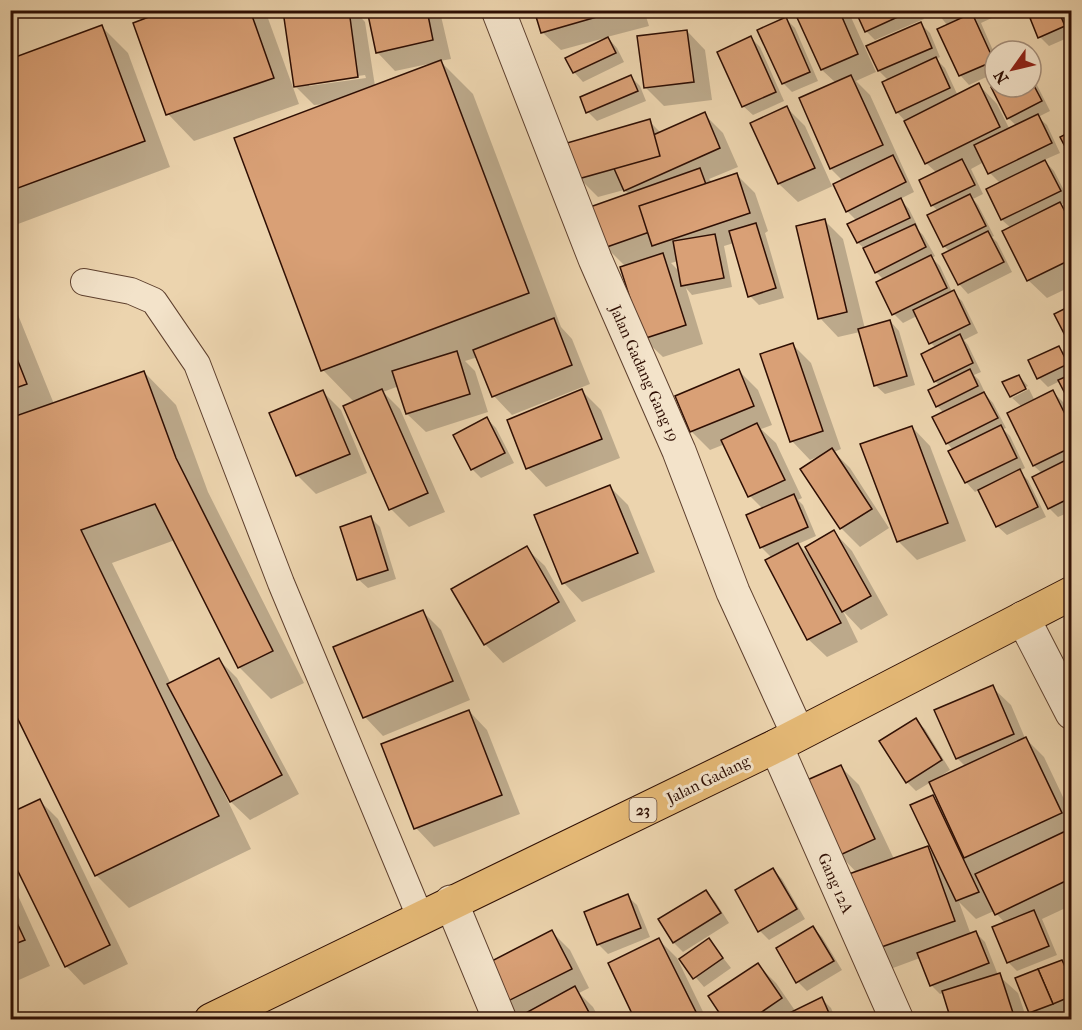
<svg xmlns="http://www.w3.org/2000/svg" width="1082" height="1030" font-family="'IM FELL French Canon',serif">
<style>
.shadow{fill:#0003;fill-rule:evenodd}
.building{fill:#d9a076;stroke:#2e0e03;stroke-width:1.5}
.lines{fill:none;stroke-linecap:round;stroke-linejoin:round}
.service-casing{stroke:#5e402e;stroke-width:28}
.minor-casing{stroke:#5e402e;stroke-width:35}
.trunk-casing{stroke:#2e0e03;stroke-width:35}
.service{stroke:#f3e3ca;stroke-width:26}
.minor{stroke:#f3e3ca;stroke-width:33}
.trunk{stroke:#e6ba77;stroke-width:33}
.labels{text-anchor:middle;stroke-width:6;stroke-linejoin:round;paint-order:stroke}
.shield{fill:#f3e3ca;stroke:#694e3f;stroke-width:1.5}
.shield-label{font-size:15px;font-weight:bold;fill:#2e0e03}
.street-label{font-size:16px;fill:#2e0e03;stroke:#f3e3ca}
</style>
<rect width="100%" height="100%" fill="#ecd4ae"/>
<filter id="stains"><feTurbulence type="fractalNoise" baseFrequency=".00333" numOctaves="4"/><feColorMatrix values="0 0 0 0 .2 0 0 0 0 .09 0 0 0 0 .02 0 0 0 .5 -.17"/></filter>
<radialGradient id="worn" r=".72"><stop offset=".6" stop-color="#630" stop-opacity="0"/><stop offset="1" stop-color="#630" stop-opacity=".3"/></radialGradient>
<g class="shadow">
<path d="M171 10H265L299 104 194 141 168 114 135 23Z"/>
<path d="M297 10H354L365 22 375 86 433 64V63L395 71 377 52 368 10H436L441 16 451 59 440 61 473 94 561 327 572 339 590 384 512 415 494 396 478 357 465 361 475 371 488 412 426 432 407 414 399 386 383 392 400 409 445 512 409 527 391 509 355 403 323 370 327 104 314 105 295 86 285 12ZM365 75 366 78 309 86V83Z"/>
<path d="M536 10H644L649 26 607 37 617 48 624 62 583 82 574 72 605 38 561 50 542 32Z"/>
<path d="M799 10H845L850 15 876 72 856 81 870 95 914 192 900 199 909 209 918 227 916 228 923 235 935 256 932 258 940 266 952 292 962 301 978 333 964 340 968 345 981 372 974 375 979 380 986 395 993 403 1006 428 1003 429 1010 436 1025 468 1019 471 1028 480 1046 517 1007 535 997 526 979 490 975 492 966 482 953 450 947 443 944 413 937 406 940 386 935 381 936 348 931 343 917 316 903 323 894 314 884 280 876 272 866 250 858 243 849 224 857 221 847 211 835 185 798 202 779 184 752 124 787 108 805 126 832 186 843 181 831 169 801 99 836 83 822 70 796 12Z"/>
<path d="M857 10H920L924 19 875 40 866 31Z"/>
<path d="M935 10H1009L981 23 995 55V73L969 85 960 75 948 26Z"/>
<path d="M1050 10H1059L1065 17 1072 36 1049 46 1040 37Z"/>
<path d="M785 18 795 28 818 81 792 92 783 83Z"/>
<path d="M921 24 930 33 940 57 936 59 945 68 958 96 979 85 997 104 1010 130 1017 126 1008 118 995 87H1031V77L1035 81 1050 111 1038 117 1047 125 1060 153 1044 160 1054 171 1069 200 1061 205 1072 215V286L1047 298 1028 280 1011 228 1002 220 988 189 1000 183 990 173 984 162 971 169 983 194 973 199 978 205 994 236 992 237 997 242 1012 272 968 294 959 284 950 252 944 246 938 211 932 205 921 181 937 173 926 163 905 121 897 112 888 80 879 71 868 47Z"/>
<path d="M101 26 128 53 170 167 18 224 10 216V61Z"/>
<path d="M687 31 705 50 712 100 664 106 646 88Z"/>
<path d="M751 38 760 47 784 101 753 115 743 106Z"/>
<path d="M631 77 640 86 646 101 597 121 588 112Z"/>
<path d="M704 114 723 133 738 167 709 179 713 183 737 175 755 193 768 231 765 233 784 298 759 305 750 296 734 243 724 246 732 287 692 295 686 288 703 344 663 357 644 339 625 266 606 247 629 194 624 190 598 197 580 179 649 121 661 133ZM678 261 681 273 671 263Z"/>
<path d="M825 221 843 239 865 329 890 321 899 331 915 385 885 394 875 385 860 332 838 337 820 318Z"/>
<path d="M10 295 54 404 144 372 176 405 208 492 304 683 271 699 239 667 175 540 112 563 171 684 218 659 237 678 299 794 250 820 231 802 224 788 222 789 251 849 129 908 96 875 10 700Z"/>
<path d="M793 345 811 363 841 449 834 452 850 468 889 528 860 547 841 528 820 456 810 460 792 441Z"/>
<path d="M1059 348 1068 357 1072 364V403L1060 381 1048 387 1039 378Z"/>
<path d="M739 371 758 390 772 425 761 429 776 443 802 498 798 500 803 505 816 536 798 544 812 558 834 532 852 551 888 615 861 630 843 611 858 642 827 657 808 639 772 558 761 547 763 509 750 496 725 444 710 450 691 431Z"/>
<path d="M1019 376 1028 386 1012 394V398L1029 389 1035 401 1053 392 1071 410 1072 511 1058 517 1049 508 1043 474 1034 466 1009 413 1022 407 1011 397Z"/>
<path d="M582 391 601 410 620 458 546 487 528 468 509 421Z"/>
<path d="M323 392 341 410 367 473 316 494 298 476 271 413Z"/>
<path d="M487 419 496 428 514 463 481 478 472 469Z"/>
<path d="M912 427 930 446 966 541 917 560 898 541Z"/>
<path d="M610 487 628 505 655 572 582 602 564 583Z"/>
<path d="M371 518 380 527 396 579 368 588 358 579Z"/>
<path d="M526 548 545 566 576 621 503 663 485 644Z"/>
<path d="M423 612 441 630 470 700 383 736 365 717 335 648Z"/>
<path d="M1072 660V692L1060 665Z"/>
<path d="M992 687 1011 705 1025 738 1044 757 1072 816V905L1042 919 1057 955 1017 971 1008 962 1005 923 994 911 976 919 959 902 971 935 976 933 985 942 998 975 1018 993 1027 1020H953L944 993 940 994 931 985 920 958 893 968 875 949 857 873 840 855 841 767 859 785 894 859 927 847 936 856 932 796 940 804 931 782 916 791 907 782 915 719 925 729 950 770 936 779 937 781 966 767 957 758Z"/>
<path d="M469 711 487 730 520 814 434 847 416 828Z"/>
<path d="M40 801 58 819 128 964 84 985 66 966Z"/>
<path d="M773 870 782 879 805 919 769 940 760 931Z"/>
<path d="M10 878 50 966 10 984Z"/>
<path d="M706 892 715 901 729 923 683 952 674 943 660 920Z"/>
<path d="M627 896 637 905 650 937 608 954 598 944Z"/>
<path d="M1072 913V926L1067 915Z"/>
<path d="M813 928 822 937 842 970 807 991 798 982Z"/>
<path d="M552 932 570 950 589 988 579 993 593 1007 600 1020H517L520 1017 505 1002Z"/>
<path d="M659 940 677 958 707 1020H637Z"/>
<path d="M709 940 731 968 704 987 681 960Z"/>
<path d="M1062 961 1072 971V1008L1044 1020H1038L1031 1012Z"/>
<path d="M758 965 776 983 796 1012 822 999 831 1008 836 1020H726Z"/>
<path d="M1072 1013V1020H1054Z"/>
</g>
<g class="building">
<path d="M167 10H250L274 78 166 115 133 23Z"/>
<path d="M349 10 358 77 294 87 283 11Z"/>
<path d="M367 10H427L433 40 376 53Z"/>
<path d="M534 10H621L541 33Z"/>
<path d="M839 10 858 54 821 70 794 11Z"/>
<path d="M855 10H913L865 32Z"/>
<path d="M1046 10H1058L1065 26 1038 38 1030 18Z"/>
<path d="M972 13 994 61 959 76 937 29Z"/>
<path d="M786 17 810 72 782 84 757 30Z"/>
<path d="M921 22 932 48 878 71 866 46Z"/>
<path d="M102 25 145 141 10 191V59Z"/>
<path d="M687 30 694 82 644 88 637 36Z"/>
<path d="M751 36 776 92 742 107 717 52Z"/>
<path d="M608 37 616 53 573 73 565 58Z"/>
<path d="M936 57 950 88 896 113 882 82Z"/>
<path d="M441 60 529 293 321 371 234 138Z"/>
<path d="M631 75 638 91 586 113 580 97Z"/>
<path d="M851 75 883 145 830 169 799 98Z"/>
<path d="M1031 80 1042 101 1007 119 991 87 995 85V87H1031Z"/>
<path d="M979 83 1000 127 925 164 904 121Z"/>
<path d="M787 106 815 168 778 184 750 123Z"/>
<path d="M705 112 720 148 624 191 608 155Z"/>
<path d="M1038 114 1052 143 988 174 974 145Z"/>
<path d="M650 119 660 156 578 179 567 143Z"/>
<path d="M1072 131V160L1060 137Z"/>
<path d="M893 155 906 182 846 212 833 184Z"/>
<path d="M962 159 975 185 931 206 919 180Z"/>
<path d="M1045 160 1061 191 1001 220 986 189Z"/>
<path d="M700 168 715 209 604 248 590 207Z"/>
<path d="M737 173 750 213 652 246 639 206Z"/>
<path d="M970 194 986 226 943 247 927 215Z"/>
<path d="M901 198 910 218 857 243 847 224Z"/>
<path d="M1060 202 1072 225V259L1027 281 1002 231Z"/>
<path d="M825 219 847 312 818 319 796 226Z"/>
<path d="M756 223 776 288 748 297 729 231Z"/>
<path d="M915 224 926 247 875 273 863 248Z"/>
<path d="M988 231 1004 262 958 285 942 254Z"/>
<path d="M715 234 724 278 681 286 673 241Z"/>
<path d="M663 253 686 325 643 339 620 267Z"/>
<path d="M931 255 947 288 892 315 876 282Z"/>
<path d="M954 290 970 324 929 344 913 310Z"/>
<path d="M1072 305V349L1054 314Z"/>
<path d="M554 318 572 365 492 397 473 350Z"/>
<path d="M890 320 907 376 874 386 858 329Z"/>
<path d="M960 334 973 363 934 382 921 354Z"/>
<path d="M10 341 27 384 10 390Z"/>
<path d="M793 343 823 431 790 442 760 354Z"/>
<path d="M1059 346 1068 364 1037 379 1028 360Z"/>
<path d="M457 351 470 394 406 414 392 371Z"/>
<path d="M739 369 754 406 690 432 675 396Z"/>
<path d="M970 369 978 386 936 407 928 390Z"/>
<path d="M144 371 176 458 273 651 238 668 155 504 81 530 219 816 95 876 10 703V418Z"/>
<path d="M1072 374V407L1058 380Z"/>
<path d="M1019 375 1026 389 1010 397 1002 382Z"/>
<path d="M382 389 428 493 389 510 343 406Z"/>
<path d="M582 389 602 439 526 469 507 420Z"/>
<path d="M323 390 350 454 296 476 269 413Z"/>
<path d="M1053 390 1072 428V447L1033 466 1007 413Z"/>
<path d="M984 392 998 418 946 444 932 417Z"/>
<path d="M487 417 505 453 471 470 453 435Z"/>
<path d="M757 423 785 480 748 497 721 440Z"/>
<path d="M1001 425 1017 458 965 483 948 451Z"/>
<path d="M912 426 948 523 897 542 860 444Z"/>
<path d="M832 448 872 509 840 529 800 469Z"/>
<path d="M1072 457V497L1048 509 1032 477Z"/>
<path d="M1020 469 1038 507 996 527 978 490Z"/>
<path d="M610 485 638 553 562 584 534 515Z"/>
<path d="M794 494 808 527 760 548 746 515Z"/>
<path d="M371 516 388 570 357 580 340 527Z"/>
<path d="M834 530 871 596 842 612 805 547Z"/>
<path d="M798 543 841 623 807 640 765 560Z"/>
<path d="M527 546 559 602 484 645 451 589Z"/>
<path d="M423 610 453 681 363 718 333 647Z"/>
<path d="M219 658 282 775 230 802 167 684Z"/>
<path d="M993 685 1014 734 956 759 934 710Z"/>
<path d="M469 710 502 795 414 829 381 744Z"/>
<path d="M916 718 942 760 906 783 879 741Z"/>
<path d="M1026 737 1062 813 964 858 929 782Z"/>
<path d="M841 765 875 839 838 856 805 781Z"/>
<path d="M933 795 979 892 956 901 910 805Z"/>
<path d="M40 799 110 945 65 967 10 855V813Z"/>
<path d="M1072 828V878L995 915 975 874Z"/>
<path d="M928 846 955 921 873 950 846 875Z"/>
<path d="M773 868 797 909 758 932 735 890Z"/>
<path d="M706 890 721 913 673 943 658 919Z"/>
<path d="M628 894 641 928 597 945 584 912Z"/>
<path d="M10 908 25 940 10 946Z"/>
<path d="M1034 910 1049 946 1007 963 992 927Z"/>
<path d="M813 926 834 961 796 983 776 948Z"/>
<path d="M552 930 572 969 504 1003 484 965Z"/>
<path d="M976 931 989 963 930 986 917 953Z"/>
<path d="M659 938 697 1014 686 1020H635L608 963Z"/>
<path d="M709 938 723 958 693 979 679 959Z"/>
<path d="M1062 960 1072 982V996L1053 1004 1038 969Z"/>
<path d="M758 963 782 998 750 1020H724L708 996Z"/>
<path d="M1038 969 1053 1004 1029 1013 1015 978Z"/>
<path d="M1000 973 1015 1019 951 1020 942 991Z"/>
<path d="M575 986 593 1020H513Z"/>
<path d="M822 997 832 1020H787L785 1015Z"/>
</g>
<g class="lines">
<g class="service-casing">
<path id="service" d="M84 282 131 291 154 301 197 364 281 583 421 919"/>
</g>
<g class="minor-casing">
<g id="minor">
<path d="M498 10 595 259 679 451 733 592 798 734"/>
<path d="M1023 618 1072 713"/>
<path d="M776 746 897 1020"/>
<path d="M451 902 500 1020"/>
</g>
</g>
<g class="trunk-casing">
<path id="trunk" d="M211 1020 776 746 1072 593"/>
</g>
<use href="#service" class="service"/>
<use href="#minor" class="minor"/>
<use href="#trunk" class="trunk"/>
</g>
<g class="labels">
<rect class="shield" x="629.5" y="798" width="27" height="24" rx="4.5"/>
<g class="shield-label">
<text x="643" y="815">23</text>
</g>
<g class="street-label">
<text transform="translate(645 373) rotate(66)" y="6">Jalan Gadang Gang 19</text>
<text transform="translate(708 779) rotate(-26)" y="6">Jalan Gadang</text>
<text transform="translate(836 883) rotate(66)" y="6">Gang 12A</text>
</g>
</g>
<rect width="1082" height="1030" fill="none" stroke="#ecd4ae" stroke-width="36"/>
<rect x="12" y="12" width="1058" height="1006" fill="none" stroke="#2e0e03" stroke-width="3"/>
<rect x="18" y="18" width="1046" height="994" fill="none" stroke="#2e0e03" stroke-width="1.5"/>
<g transform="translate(1013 69) rotate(236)"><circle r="28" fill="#f3e3ca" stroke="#a48e7a" stroke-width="1.5"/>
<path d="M0-4.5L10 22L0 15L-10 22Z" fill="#8f2418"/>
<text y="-9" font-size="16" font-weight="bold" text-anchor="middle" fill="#2e0e03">N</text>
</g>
<rect width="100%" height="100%" filter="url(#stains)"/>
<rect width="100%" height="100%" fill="url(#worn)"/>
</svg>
